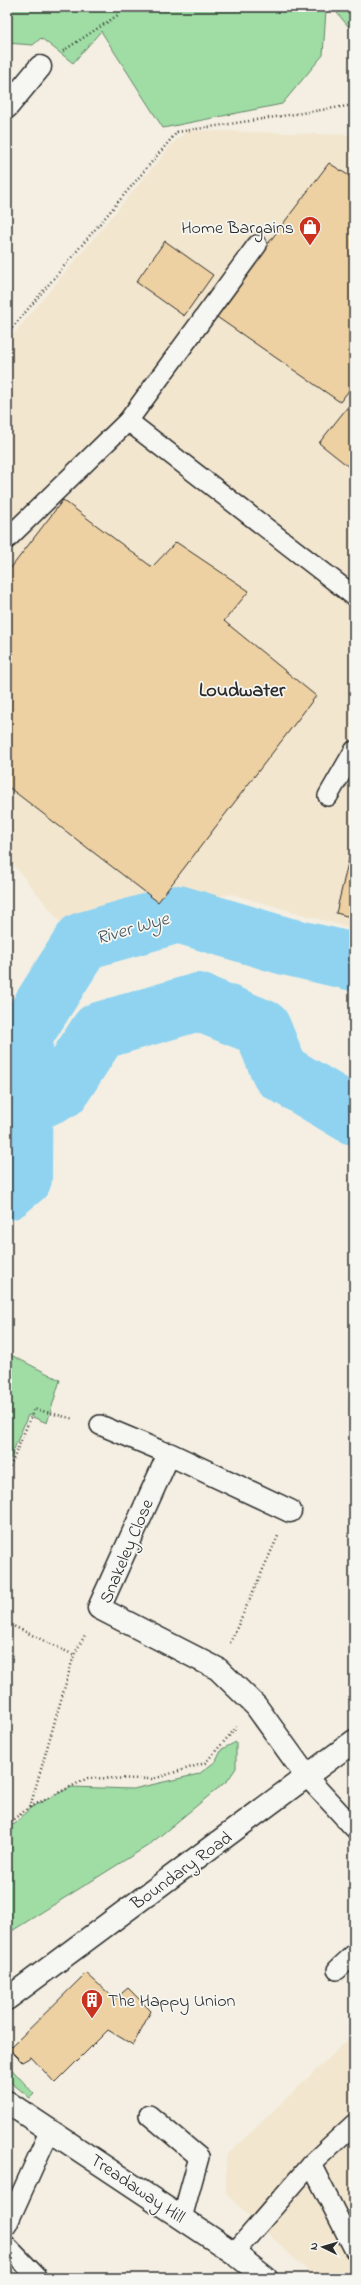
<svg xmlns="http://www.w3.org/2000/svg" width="361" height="2285" font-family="'Indie Flower',sans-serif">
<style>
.built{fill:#f2e6cf}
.green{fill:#9fdda5;stroke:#658468}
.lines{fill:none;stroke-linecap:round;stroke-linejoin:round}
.river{stroke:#8fd3f1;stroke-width:58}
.building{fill:#eed1a2;stroke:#2b2b2b}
.lane-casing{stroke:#2b2b2b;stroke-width:22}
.street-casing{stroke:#2b2b2b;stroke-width:25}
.path{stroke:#2b2b2b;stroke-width:2.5;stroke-dasharray:1 3;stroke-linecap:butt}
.lane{stroke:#f6f6f2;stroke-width:19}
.street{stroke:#f6f6f2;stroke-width:22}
.labels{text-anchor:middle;stroke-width:3.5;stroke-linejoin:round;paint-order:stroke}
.poi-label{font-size:18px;fill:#2b2b2b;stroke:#f6f6f2;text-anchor:end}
.street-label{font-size:18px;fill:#2b2b2b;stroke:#f6f6f2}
.water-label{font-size:19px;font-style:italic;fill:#44555c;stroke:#f6f6f2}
.quarter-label{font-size:20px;font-weight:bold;fill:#2b2b2b;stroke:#f6f6f2}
</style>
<rect width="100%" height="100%" fill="#f4efe2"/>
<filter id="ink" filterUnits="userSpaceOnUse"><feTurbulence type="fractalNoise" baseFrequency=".025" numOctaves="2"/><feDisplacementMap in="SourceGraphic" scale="8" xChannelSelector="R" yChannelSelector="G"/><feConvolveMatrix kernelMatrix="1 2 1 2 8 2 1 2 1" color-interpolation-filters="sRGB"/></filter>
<g filter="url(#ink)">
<g class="built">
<path d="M188 130 354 135V929L231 894 173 908 79 940 62 924 7 857V342L173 143Z"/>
<path d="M354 2034V2278H315L226 2194V2156Z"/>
</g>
<g class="green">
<path d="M7 7H323L326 10 323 55 282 104 163 128 101 31 73 63 41 38 33 45 7 43Z"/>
<path d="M332 7H354V33Z"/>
<path d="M7 1353 60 1380 47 1423 28 1415 7 1466Z"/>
<path d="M236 1742V1768L228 1780 149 1845 7 1934V1825L15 1824 30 1808 71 1787 133 1789 199 1774 216 1761 222 1749Z"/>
<path d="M7 2064 34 2094 30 2098 7 2079Z"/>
</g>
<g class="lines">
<g class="river">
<path d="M24 1107 61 1090 99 1031 198 1002 262 1028 280 1072 354 1116"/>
<path d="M7 1191 23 1178 24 1035 83 941 178 914 285 946 354 962"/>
</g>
</g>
<g class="building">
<path d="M329 163 354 179V384L340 402 214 315Z"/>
<path d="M165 241 213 275 184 316 136 282Z"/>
<path d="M354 399V471L319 443Z"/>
<path d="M63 500 152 567 176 542 249 591 224 621 316 696 158 902 7 786V573Z"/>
<path d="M354 838V918L336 913Z"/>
<path d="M86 1973 115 1999 128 1988 151 2011 133 2045 108 2030 55 2083 31 2057 22 2062 9 2049Z"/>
</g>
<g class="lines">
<g class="lane-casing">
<g id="lane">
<path d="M128 421 354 596"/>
<path d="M7 539 128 421 257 245"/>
<path d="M328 796 354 751"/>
<path d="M100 1425 169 1454"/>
<path d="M307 1777 354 1828"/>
<path d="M337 1970 354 1954"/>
<path d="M149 2115 199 2157 182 2218"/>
<path d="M354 2124 311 2164 354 2249"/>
<path d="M7 2225 50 2130"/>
<path d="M7 2246 38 2278"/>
<path d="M234 2253 311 2164"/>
</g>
</g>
<g class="street-casing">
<g id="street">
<path d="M7 107 40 67"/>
<path d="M290 1511 169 1454 99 1608 218 1669 256 1706 307 1777"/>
<path d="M7 1999 354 1741"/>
<path d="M7 2102 234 2253 266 2278"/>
</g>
</g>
<g class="path">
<path d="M63 51 118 15"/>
<path d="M7 334 177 132 354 105"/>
<path d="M7 1474 34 1409 74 1419"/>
<path d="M7 1623 74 1655"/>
<path d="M230 1643 278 1536"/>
<path d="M30 1807 88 1778 153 1779 205 1763 237 1727"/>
<path d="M7 1824 30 1807 74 1655 86 1633"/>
</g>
<use href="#lane" class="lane"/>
<use href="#street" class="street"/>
</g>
</g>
<defs>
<g id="shop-pin" transform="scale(1.15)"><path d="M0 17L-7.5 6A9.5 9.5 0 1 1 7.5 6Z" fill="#c8321e" stroke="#f6f6f2"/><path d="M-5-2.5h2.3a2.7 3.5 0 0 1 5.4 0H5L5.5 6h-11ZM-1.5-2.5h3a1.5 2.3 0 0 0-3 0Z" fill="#fff"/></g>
<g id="building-pin" transform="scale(1.15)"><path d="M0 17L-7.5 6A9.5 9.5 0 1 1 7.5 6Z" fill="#c8321e" stroke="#f6f6f2"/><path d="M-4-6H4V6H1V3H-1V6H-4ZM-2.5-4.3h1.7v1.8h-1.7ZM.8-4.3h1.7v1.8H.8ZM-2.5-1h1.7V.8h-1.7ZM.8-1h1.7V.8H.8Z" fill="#fff"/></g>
</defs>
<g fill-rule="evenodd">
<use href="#shop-pin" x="310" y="227"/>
<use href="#building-pin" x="92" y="2000"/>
</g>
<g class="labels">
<g class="poi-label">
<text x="294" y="233">Home Bargains</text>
<text x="108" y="2006" text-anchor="start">The Happy Union</text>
</g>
<g class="street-label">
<text transform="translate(126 1551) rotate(-67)" y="6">Snakeley Close</text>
<text transform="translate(181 1870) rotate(-36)" y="6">Boundary Road</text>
<text transform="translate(138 2188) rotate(34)" y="6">Treadaway Hill</text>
</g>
<g class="water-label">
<text transform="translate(132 927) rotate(-16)" y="7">River Wye</text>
</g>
<g class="quarter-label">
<text x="242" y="696">Loudwater</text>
</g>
</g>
<rect width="361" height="2285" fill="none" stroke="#f6f6f2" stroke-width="24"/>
<rect x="12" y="12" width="337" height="2261" fill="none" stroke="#2b2b2b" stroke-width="1.5" filter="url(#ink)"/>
<g transform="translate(323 2247) rotate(275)" stroke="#f6f6f2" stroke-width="3" paint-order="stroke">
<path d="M0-3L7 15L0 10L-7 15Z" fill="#2b2b2b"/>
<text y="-6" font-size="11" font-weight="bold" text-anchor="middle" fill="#2b2b2b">N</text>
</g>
</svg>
